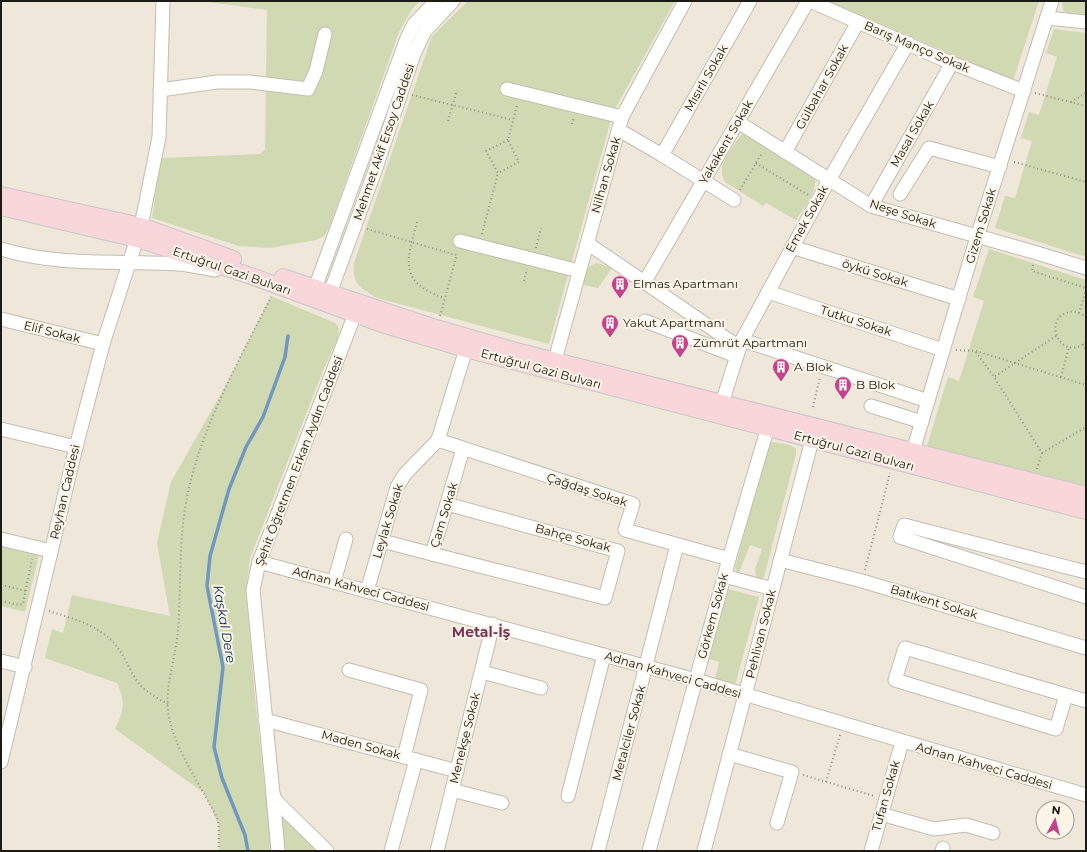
<svg xmlns="http://www.w3.org/2000/svg" width="1087" height="852" font-family="Montserrat,sans-serif">
<style>
.green{fill:#d0d9b2}
.lines{fill:none;stroke-linecap:round;stroke-linejoin:round}
.stream{stroke:#7098bf;stroke-width:3.5}
.minor-casing{stroke:#c3bdb1;stroke-width:15}
.major-casing{stroke:#c9c8c7;stroke-width:18}
.path{stroke:#938e84;stroke-width:2;stroke-dasharray:1 3;stroke-linecap:butt}
.minor{stroke:#fff;stroke-width:13}
.major{stroke:#f9d6da;stroke-width:16}
.labels{text-anchor:middle;stroke-width:4;stroke-linejoin:round;paint-order:stroke}
.street-label{font-size:12px;fill:#1c1a15;stroke:#fbf4e7}
.poi-label{font-size:12px;fill:#1c1a15;stroke:#fbf4e7;text-anchor:start}
.water-label{font-size:13px;font-style:italic;fill:#002f55;stroke:#fbf4e7}
.quarter-label{font-size:14px;font-weight:bold;fill:#79395b;stroke:#fbf4e7}
</style>
<rect width="100%" height="100%" fill="#eee7da"/>
<g class="green">
<path d="M201 1H420L412 9 399 32 329 228 324 236 316 240 270 248 239 246 152 218 161 158 260 154 265 150 267 10Z"/>
<path d="M468 1H675L616 107 609 127 549 344 377 298C360 288 352 284 354 263L432 36Z"/>
<path d="M828 1H1039L1013 81Z"/>
<path d="M1062 1H1086V19L1072 17 1063 10Z"/>
<path d="M1054 29 1086 33V257L995 228 1005 196 1015 198 1032 141 1021 138 1029 112 1039 115 1057 57 1046 53Z"/>
<path d="M743 134H747L814 175C820 189 804 207 796 220L766 203 763 206 725 182C715 166 731 151 739 137Z"/>
<path d="M989 249 1086 280V488L927 446 948 377 959 381 984 301 973 297Z"/>
<path d="M597 263 612 268 598 288 583 285 588 267Z"/>
<path d="M271 296 335 323 339 328 338 338 324 368 250 558 246 592 256 708 265 789 275 810 313 844 314 851H219L218 823 204 793 115 729C124 710 126 703 117 683L45 658 52 629 63 633 72 595 170 616 157 543 171 482 226 385Z"/>
<path d="M773 442 790 445 796 449V454L764 577 756 579 755 569 762 549 750 545 738 575 735 568 768 445Z"/>
<path d="M1 546 39 555 25 612 1 606Z"/>
<path d="M728 589 759 597 735 685 715 679 719 662 709 659Z"/>
</g>
<g class="lines">
<path class="stream" d="M248 851 245 835 222 778 214 747 223 667 207 586 210 556 229 489 246 447 263 417 285 357 288 336"/>
<g class="minor-casing">
<g id="minor">
<path d="M810 1 942 59 1024 91"/>
<path d="M1047 18 1086 22"/>
<path d="M507 89 622 117"/>
<path d="M160 90 217 82H250L308 89 316 71 325 34"/>
<path d="M738 122 871 206 1037 253 1086 268"/>
<path d="M619 130 662 155 734 200"/>
<path d="M785 152 858 22"/>
<path d="M662 155 750 1"/>
<path d="M900 194 929 148 1000 167"/>
<path d="M871 206 952 63"/>
<path d="M460 241 579 271"/>
<path d="M587 243 739 347"/>
<path d="M792 247 959 299"/>
<path d="M1 249C59 267 120 260 179 264 191 265 204 268 215 270"/>
<path d="M644 283 808 1"/>
<path d="M315 288 407 38 414 24 436 1"/>
<path d="M768 292 943 350"/>
<path d="M330 293 375 171 414 54 425 31 453 1"/>
<path d="M1 319 103 344"/>
<path d="M645 321 736 356"/>
<path d="M742 340 928 401"/>
<path d="M555 360 622 117 685 1"/>
<path d="M722 403 742 340 829 180 908 43"/>
<path d="M871 406 922 422"/>
<path d="M1 429 76 447"/>
<path d="M438 440 633 504 625 530 729 559"/>
<path d="M913 451 977 237 1052 1"/>
<path d="M1 539 51 551"/>
<path d="M382 541 432 554 463 449"/>
<path d="M432 554 605 598 618 551 447 504"/>
<path d="M780 560 862 581 1086 648"/>
<path d="M259 562 696 680 1086 795"/>
<path d="M1086 572 904 525 900 537 1086 597"/>
<path d="M724 576 773 589"/>
<path d="M334 582 346 539"/>
<path d="M367 591 397 487 405 474 438 440 466 349"/>
<path d="M1 661 25 667"/>
<path d="M349 670 421 690 404 757"/>
<path d="M482 672 541 688"/>
<path d="M1066 695 1056 729 895 680 905 648 1066 695 1086 701"/>
<path d="M265 720 457 771"/>
<path d="M729 754 792 772 777 823"/>
<path d="M1 762 76 447 103 344 141 226 159 137 163 1"/>
<path d="M452 790 502 803"/>
<path d="M273 795 278 851"/>
<path d="M568 796 604 655"/>
<path d="M881 814 934 829 966 825 993 833"/>
<path d="M327 851 276 801 273 794 253 590 259 562 355 314"/>
<path d="M391 851 416 760"/>
<path d="M437 851 493 624"/>
<path d="M598 851 677 545"/>
<path d="M649 851 729 559 770 420"/>
<path d="M704 851 812 440"/>
<path d="M871 851 902 742"/>
<path d="M942 851 943 848"/>
</g>
</g>
<g class="major-casing">
<g id="major">
<path d="M1 195 141 226 233 259"/>
<path d="M1 207 141 240 251 276 382 324 466 349 1086 511"/>
<path d="M283 277 436 328 516 351 1086 495"/>
</g>
</g>
<g class="path">
<path d="M1035 93 1086 106"/>
<path d="M412 95 513 120"/>
<path d="M1071 102 1086 93"/>
<path d="M448 121 457 90"/>
<path d="M572 124 574 117"/>
<path d="M508 140 486 151 498 173 519 162 508 140 517 105"/>
<path d="M1014 162 1086 182"/>
<path d="M756 163 808 195"/>
<path d="M740 190 762 153"/>
<path d="M417 222C406 262 399 282 444 298"/>
<path d="M367 229 456 255"/>
<path d="M482 234 498 173"/>
<path d="M536 248 541 228"/>
<path d="M1033 265 1032 271 1086 288"/>
<path d="M524 281 527 269"/>
<path d="M1079 313 1086 290"/>
<path d="M440 316 457 254"/>
<path d="M1086 318C1082 313 1075 311 1069 312 1041 319 1061 363 1086 342"/>
<path d="M1083 344 1086 351"/>
<path d="M956 350 976 351 1086 385"/>
<path d="M976 352 994 377"/>
<path d="M1061 377 1069 347"/>
<path d="M813 407 820 377"/>
<path d="M1042 453 1086 427"/>
<path d="M1037 469 1042 453 994 377 1056 336"/>
<path d="M865 570 890 473"/>
<path d="M1 585 27 591"/>
<path d="M1 601 20 605 23 604 32 559"/>
<path d="M49 611C71 618 95 624 112 641 123 652 127 665 135 678 142 690 155 697 168 704"/>
<path d="M803 775 874 796"/>
<path d="M826 782 840 735"/>
<path d="M219 851C218 840 220 829 217 818 214 810 208 802 204 794 190 768 172 741 168 711 165 685 176 657 178 630 181 592 179 554 184 515 195 437 236 367 271 297"/>
</g>
<use href="#minor" class="minor"/>
<use href="#major" class="major"/>
</g>
<defs>
<g id="building-pin" transform="scale(0.9)"><path d="M0 17L-7.5 6A9.5 9.5 0 1 1 7.5 6Z" fill="#c4428c" stroke="#fbf4e7"/><path d="M-4-6H4V6H1V3H-1V6H-4ZM-2.5-4.3h1.7v1.8h-1.7ZM.8-4.3h1.7v1.8H.8ZM-2.5-1h1.7V.8h-1.7ZM.8-1h1.7V.8H.8Z" fill="#fff"/></g>
</defs>
<g fill-rule="evenodd">
<use href="#building-pin" x="620" y="284"/>
<use href="#building-pin" x="610" y="323"/>
<use href="#building-pin" x="680" y="343"/>
<use href="#building-pin" x="781" y="367"/>
<use href="#building-pin" x="843" y="385"/>
</g>
<g class="labels">
<g class="street-label">
<text transform="translate(917 47) rotate(23)" y="4">Barış Manço Sokak</text>
<text transform="translate(706 78) rotate(-60)" y="4">Mısırlı Sokak</text>
<text transform="translate(822 87) rotate(-61)" y="4">Gülbahar Sokak</text>
<text transform="translate(912 134) rotate(-60)" y="4">Masal Sokak</text>
<text transform="translate(384 142) rotate(-71)" y="4">Mehmet Akif Ersoy Caddesi</text>
<text transform="translate(726 142) rotate(-60)" y="4">Yakakent Sokak</text>
<text transform="translate(606 175) rotate(-74)" y="4">Nilhan Sokak</text>
<text transform="translate(903 214) rotate(18)" y="4">Neşe Sokak</text>
<text transform="translate(807 219) rotate(-61)" y="4">Emek Sokak</text>
<text transform="translate(981 226) rotate(-73)" y="4">Gizem Sokak</text>
<text transform="translate(232 271) rotate(19)" y="4">Ertuğrul Gazi Bulvarı</text>
<text transform="translate(875 273) rotate(17)" y="4">öykü Sokak</text>
<text transform="translate(856 321) rotate(18)" y="4">Tutku Sokak</text>
<text transform="translate(52 332) rotate(14)" y="4">Elif Sokak</text>
<text transform="translate(541 369) rotate(15)" y="4">Ertuğrul Gazi Bulvarı</text>
<text transform="translate(854 451) rotate(15)" y="4">Ertuğrul Gazi Bulvarı</text>
<text transform="translate(299 461) rotate(-69)" y="4">Şehit Öğretmen Erkan Aydın Caddesi</text>
<text transform="translate(587 490) rotate(18)" y="4">Çağdaş Sokak</text>
<text transform="translate(65 492) rotate(-77)" y="4">Reyhan Caddesi</text>
<text transform="translate(444 515) rotate(-73)" y="4">Çam Sokak</text>
<text transform="translate(388 521) rotate(-73)" y="4">Leylak Sokak</text>
<text transform="translate(573 538) rotate(15)" y="4">Bahçe Sokak</text>
<text transform="translate(361 589) rotate(15)" y="4">Adnan Kahveci Caddesi</text>
<text transform="translate(934 602) rotate(17)" y="4">Batıkent Sokak</text>
<text transform="translate(713 616) rotate(-75)" y="4">Görkem Sokak</text>
<text transform="translate(761 634) rotate(-76)" y="4">Pehlivan Sokak</text>
<text transform="translate(673 675) rotate(16)" y="4">Adnan Kahveci Caddesi</text>
<text transform="translate(629 733) rotate(-75)" y="4">Metalciler Sokak</text>
<text transform="translate(465 738) rotate(-76)" y="4">Menekşe Sokak</text>
<text transform="translate(361 745) rotate(15)" y="4">Maden Sokak</text>
<text transform="translate(984 766) rotate(16)" y="4">Adnan Kahveci Caddesi</text>
<text transform="translate(886 796) rotate(-74)" y="4">Tufan Sokak</text>
</g>
<g class="poi-label">
<text x="633" y="288">Elmas Apartmanı</text>
<text x="623" y="327">Yakut Apartmanı</text>
<text x="693" y="347">Zümrüt Apartmanı</text>
<text x="794" y="371">A Blok</text>
<text x="856" y="389">B Blok</text>
</g>
<g class="water-label">
<text transform="translate(225 624) rotate(80)" y="5">Kaşkal Dere</text>
</g>
<g class="quarter-label">
<text x="481" y="637">Metal-İş</text>
</g>
</g>
<rect width="1087" height="852" fill="none" stroke="#1c1a15" stroke-width="4"/>
<g transform="translate(1055 820) rotate(7)"><circle r="19" fill="#fbf4e7" stroke="#a29d93"/>
<path d="M0-3L7 15L0 10L-7 15Z" fill="#c4428c"/>
<text y="-6" font-size="11" font-weight="bold" text-anchor="middle" fill="#1c1a15">N</text>
</g>
</svg>
